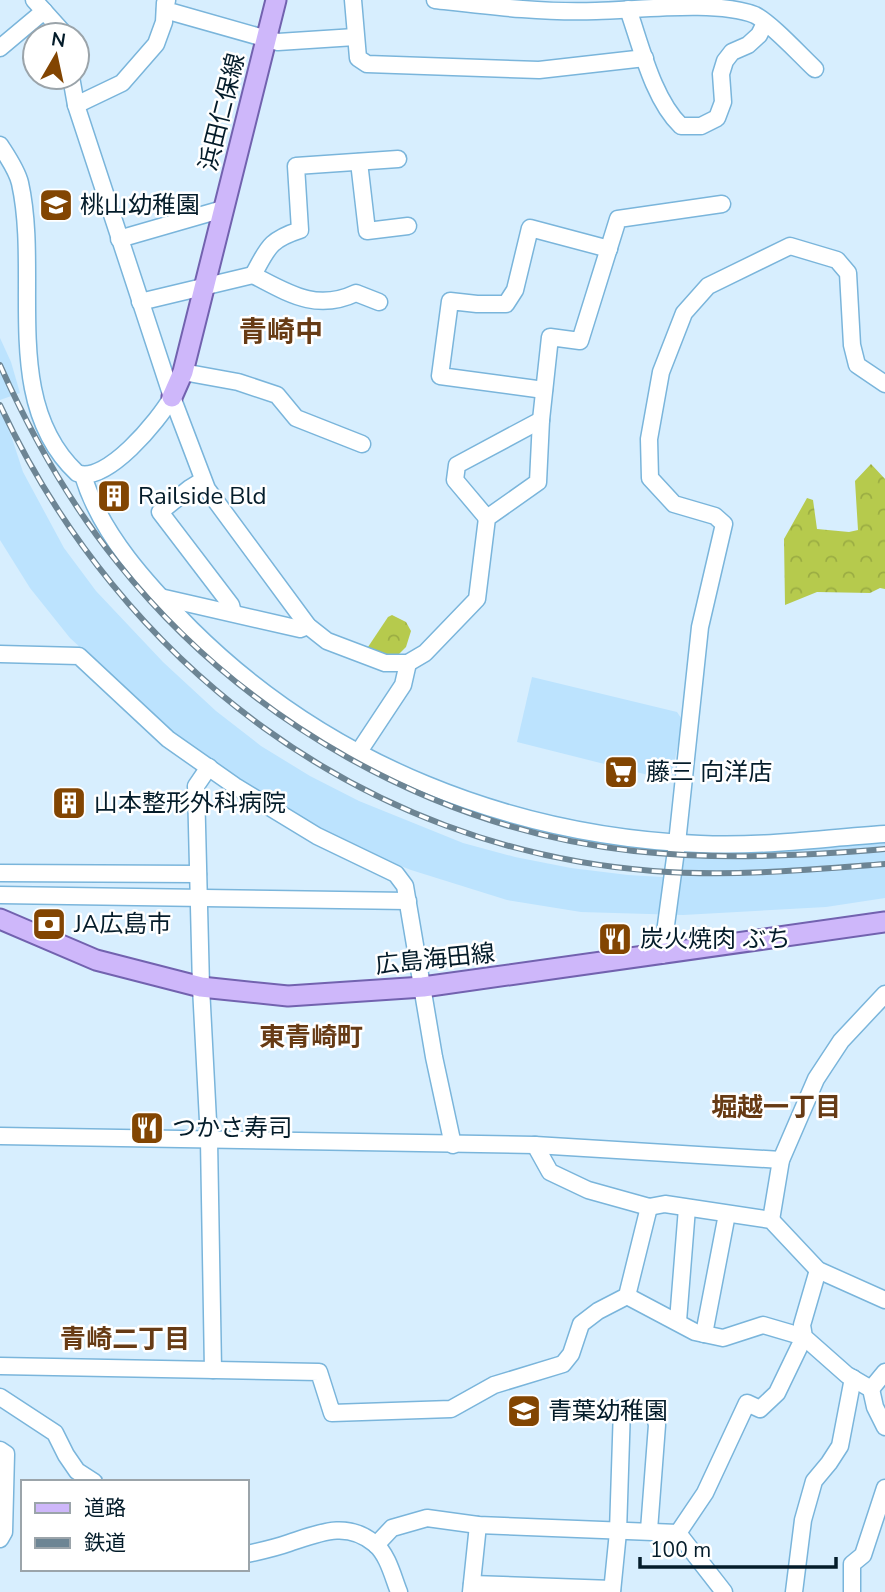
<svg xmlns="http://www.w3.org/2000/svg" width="885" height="1592" font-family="'Nunito Sans','Noto Sans JP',sans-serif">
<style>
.built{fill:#bce3fe}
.forest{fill:url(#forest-crowns)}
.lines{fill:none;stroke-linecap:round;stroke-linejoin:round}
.minor-casing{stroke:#7ab5db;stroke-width:19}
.major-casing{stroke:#7262af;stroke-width:23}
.minor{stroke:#fff;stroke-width:16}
.major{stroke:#ceb7fa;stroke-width:19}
.rail-casing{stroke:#6d8594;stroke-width:6}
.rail{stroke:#fff;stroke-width:3.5;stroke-dasharray:10;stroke-linecap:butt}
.labels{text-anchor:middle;stroke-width:5;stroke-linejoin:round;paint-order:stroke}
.street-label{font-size:24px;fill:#041c2a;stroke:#fff}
.poi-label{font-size:24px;fill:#041c2a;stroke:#fff;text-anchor:start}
.neighbourhood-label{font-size:26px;font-weight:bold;fill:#673b15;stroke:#fff}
.quarter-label{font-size:28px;font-weight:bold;fill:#673b15;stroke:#fff}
</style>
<defs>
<pattern id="forest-crowns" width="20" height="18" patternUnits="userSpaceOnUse" patternTransform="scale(1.75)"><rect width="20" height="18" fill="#b6ca4d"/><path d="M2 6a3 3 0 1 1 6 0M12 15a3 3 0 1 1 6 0" fill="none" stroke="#9bad43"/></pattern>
</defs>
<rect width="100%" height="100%" fill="#d7eefe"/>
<g class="built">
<path d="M0 338 11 362 20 393 0 400Z"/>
<path d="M0 409 9 429 23 472 64 548 96 591 163 662 216 711 261 746 310 776 359 801 463 843 515 857 571 868 628 875 679 878 683 849 736 852 885 843V898L826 907 683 915 581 912 507 900 411 870 342 843 286 814 187 746 70 638 30 588 0 540Z"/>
<path d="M532 677 677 712 683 721 671 778 668 780 517 742Z"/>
</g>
<g class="forest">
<path d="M871 464 885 479V589L880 588 870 593 817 592 785 605 784 539 807 498 813 500 817 529 849 532 858 530 855 481Z"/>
<path d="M392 615 406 622 411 631 406 647 395 658 374 652 368 647 388 617Z"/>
</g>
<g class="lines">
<g class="minor-casing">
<g id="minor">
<path d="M34 0 62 31V35"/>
<path d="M353 0 358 58 367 64 539 70 645 58"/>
<path d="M435 0C488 6 542 13 596 11 639 10 717 0 755 15 772 24 800 55 815 69"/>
<path d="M628 9C641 46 653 99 681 126H701L717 118 723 102 721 74 725 61 732 52 748 45 759 35 765 23"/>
<path d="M165 10 278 42 355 37"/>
<path d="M0 48 44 11"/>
<path d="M71 77 76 105 172 397 207 489 308 626 327 641 385 663H408L425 653 477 599 487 518 538 482 541 420 550 337 580 341 618 219 722 204"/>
<path d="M76 105 122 83 156 44 164 22 165 3 167 1"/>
<path d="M0 145C7 156 17 170 20 183 41 277 0 401 77 473 106 485 159 420 172 397"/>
<path d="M359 162 367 231 408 226"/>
<path d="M119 239 223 209"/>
<path d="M140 302 253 275"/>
<path d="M379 302 356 293C316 312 288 293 253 275 268 248 269 240 300 230L296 166 398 159"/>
<path d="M183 372 238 382 277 395 296 418 362 444"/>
<path d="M544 390 440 376 450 301 477 304H506L515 290 530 228 609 249"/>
<path d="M83 475C100 534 149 586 191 629 327 764 510 836 700 844 762 847 823 838 885 834"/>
<path d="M203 480 190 488 160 512 231 605 233 613"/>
<path d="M487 518 455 480 457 465 541 420"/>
<path d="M160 597 300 629 308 626"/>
<path d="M0 654 79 656 168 739 235 786 317 836 396 874 405 886 434 1057 453 1145"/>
<path d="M358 753 403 685 408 663"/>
<path d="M209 767 196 786 201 987 209 1140 213 1370"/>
<path d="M0 873 198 874"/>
<path d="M0 895 408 901"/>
<path d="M662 955 677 843 700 627 724 524 715 516 674 504 650 478 649 439 661 372 684 313 708 286 790 246 837 260 848 273 852 345 857 365 885 384"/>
<path d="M0 1136 535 1145 781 1160"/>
<path d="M535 1145 550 1172 588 1190 649 1207 665 1204 771 1220 818 1270 885 1300"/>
<path d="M771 1220 781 1160 816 1079 841 1041 885 994"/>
<path d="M818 1270 802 1325 804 1337 847 1375 871 1389 875 1407 885 1427"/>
<path d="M627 1296 695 1332 723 1338 763 1325 804 1337 777 1393 760 1409 747 1403 705 1493 678 1533"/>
<path d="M678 1321 687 1208"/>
<path d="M704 1334 727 1214"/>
<path d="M0 1366 319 1372 332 1413 451 1409 494 1385 563 1364 571 1354 581 1324 598 1311 627 1296 649 1207"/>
<path d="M871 1389 885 1372"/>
<path d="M0 1397 55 1433 66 1455 77 1471 94 1482"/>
<path d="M0 1450 6 1454 4 1532 0 1539"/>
<path d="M376 1545 392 1528 427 1518 478 1525 678 1533 724 1592"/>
<path d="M247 1554C261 1551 275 1548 289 1543 319 1533 347 1520 375 1544 388 1555 393 1577 399 1592"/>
<path d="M472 1584 612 1589"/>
<path d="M471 1592 478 1525"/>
<path d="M612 1592 618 1532 622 1408 654 1414 657 1425 649 1530"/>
<path d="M794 1592 803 1520 814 1481 829 1463 840 1446 853 1378"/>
<path d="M852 1592V1564L863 1555 885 1488"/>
</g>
</g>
<g class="major-casing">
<g id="major">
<path d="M172 397 183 372 276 0"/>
<path d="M0 919 96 960 201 987 288 996 423 987 885 922"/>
</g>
</g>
<use href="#minor" class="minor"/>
<use href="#major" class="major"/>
<g class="rail-casing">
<g id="rail">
<path d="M0 365C31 435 69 502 117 562 242 719 433 829 634 851 718 860 801 856 885 849"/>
<path d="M0 405C121 665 363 849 653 871 731 877 808 870 885 864"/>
</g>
</g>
<use href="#rail" class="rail"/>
</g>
<defs>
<g id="school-square" transform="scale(1.75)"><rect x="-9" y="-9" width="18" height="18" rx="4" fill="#824502" stroke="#fff"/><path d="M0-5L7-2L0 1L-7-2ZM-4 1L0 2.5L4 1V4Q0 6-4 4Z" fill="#fff"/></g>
<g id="building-square" transform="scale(1.75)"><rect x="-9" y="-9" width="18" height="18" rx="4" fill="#824502" stroke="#fff"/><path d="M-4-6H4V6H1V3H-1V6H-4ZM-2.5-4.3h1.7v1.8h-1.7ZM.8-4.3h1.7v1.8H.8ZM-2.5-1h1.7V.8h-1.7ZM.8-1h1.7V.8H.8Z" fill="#fff"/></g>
<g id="supermarket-square" transform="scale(1.75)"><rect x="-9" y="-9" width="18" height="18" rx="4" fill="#824502" stroke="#fff"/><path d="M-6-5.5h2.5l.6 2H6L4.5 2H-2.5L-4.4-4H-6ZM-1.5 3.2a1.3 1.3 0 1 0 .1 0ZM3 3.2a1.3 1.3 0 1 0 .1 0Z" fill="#fff"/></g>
<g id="bank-square" transform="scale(1.75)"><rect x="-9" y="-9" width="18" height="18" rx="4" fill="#824502" stroke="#fff"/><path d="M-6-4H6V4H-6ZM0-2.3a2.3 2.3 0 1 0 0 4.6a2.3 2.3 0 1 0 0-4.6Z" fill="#fff"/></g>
<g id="restaurant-square" transform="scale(1.75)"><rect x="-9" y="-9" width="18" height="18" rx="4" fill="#824502" stroke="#fff"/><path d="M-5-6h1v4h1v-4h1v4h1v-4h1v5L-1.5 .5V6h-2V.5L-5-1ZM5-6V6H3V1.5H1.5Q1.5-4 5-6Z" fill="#fff"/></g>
</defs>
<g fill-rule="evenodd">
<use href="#school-square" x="56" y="205"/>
<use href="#building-square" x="114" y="496"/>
<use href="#supermarket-square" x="621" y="772"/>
<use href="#building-square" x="69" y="803"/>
<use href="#bank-square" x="49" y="924"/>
<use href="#restaurant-square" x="615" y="939"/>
<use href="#restaurant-square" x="147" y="1128"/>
<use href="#school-square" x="524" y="1411"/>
</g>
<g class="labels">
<g class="street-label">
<text transform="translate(222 112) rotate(-76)" y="8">浜田仁保線</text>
<text transform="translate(435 959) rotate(-6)" y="8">広島海田線</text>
</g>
<g class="poi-label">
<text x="80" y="213">桃山幼稚園</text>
<text x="138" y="504">Railside Bld</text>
<text x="646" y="780">藤三 向洋店</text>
<text x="94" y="811">山本整形外科病院</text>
<text x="74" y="932">JA広島市</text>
<text x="640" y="947">炭火焼肉 ぶち</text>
<text x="172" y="1136">つかさ寿司</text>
<text x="548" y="1419">青葉幼稚園</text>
</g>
<g class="neighbourhood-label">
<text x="311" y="1046">東青崎町</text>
<text x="776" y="1116">堀越一丁目</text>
<text x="125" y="1348">青崎二丁目</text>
</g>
<g class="quarter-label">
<text x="281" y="341">青崎中</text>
</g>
</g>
<rect x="21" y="1480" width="228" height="91" fill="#ffffff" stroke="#9ba4aa" stroke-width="2"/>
<rect x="35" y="1503" width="35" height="10" fill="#ceb7fa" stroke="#9ba4aa" stroke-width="2"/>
<text x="84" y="1515" font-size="21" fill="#041c2a">道路</text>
<rect x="35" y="1538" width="35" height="10" fill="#6d8594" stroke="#9ba4aa" stroke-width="2"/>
<text x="84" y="1550" font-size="21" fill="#041c2a">鉄道</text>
<g transform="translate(56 56) rotate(9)"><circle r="33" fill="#ffffff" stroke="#9ba4aa" stroke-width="2"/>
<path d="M0-5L12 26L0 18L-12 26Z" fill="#824502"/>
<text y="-10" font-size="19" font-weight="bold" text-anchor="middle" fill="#041c2a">N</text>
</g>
<path d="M640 1557v10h196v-10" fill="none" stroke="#041c2a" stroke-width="3.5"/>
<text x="650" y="1557" font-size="21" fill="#041c2a" stroke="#ffffff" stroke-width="5" paint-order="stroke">100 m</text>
</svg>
